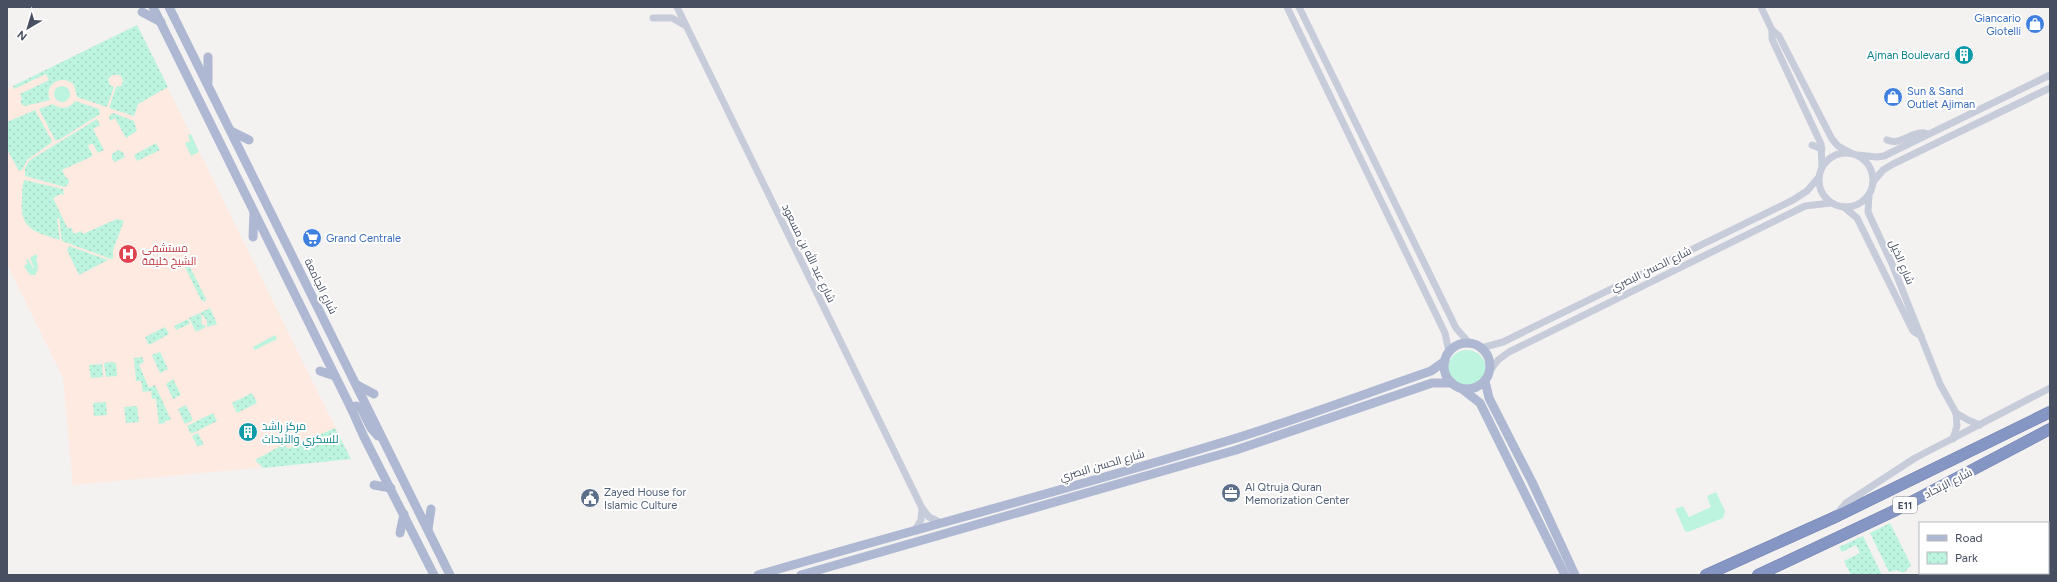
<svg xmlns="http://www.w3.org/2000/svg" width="2057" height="582" font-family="Figtree,Cairo,sans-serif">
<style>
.medical{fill:#feeae1}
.grass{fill:#bdf4df}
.park{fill:url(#park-dots)}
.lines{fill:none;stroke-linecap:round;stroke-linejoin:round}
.highway-casing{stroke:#7080b0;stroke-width:12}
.minor{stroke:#c7ccda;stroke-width:7}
.major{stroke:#afb8d2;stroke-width:9}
.highway{stroke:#8595c4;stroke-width:11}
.labels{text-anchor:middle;stroke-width:4;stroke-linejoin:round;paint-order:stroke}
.shield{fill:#fff;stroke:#7e8490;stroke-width:1}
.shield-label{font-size:10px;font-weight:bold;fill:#474f61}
.shop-label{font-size:11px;fill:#366cbe;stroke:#fff;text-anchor:start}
.culture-label{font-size:11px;fill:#0d838f;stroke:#fff;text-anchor:end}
.health-label{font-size:11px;fill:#be3a42;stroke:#fff;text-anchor:start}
.street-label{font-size:11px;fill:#474f61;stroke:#fff}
.service-label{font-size:11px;fill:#4e5e75;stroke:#fff;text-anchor:start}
</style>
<defs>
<pattern id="park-dots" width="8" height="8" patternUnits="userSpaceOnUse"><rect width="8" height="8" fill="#bdf4df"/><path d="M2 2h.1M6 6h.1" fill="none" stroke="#a4d3c2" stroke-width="1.8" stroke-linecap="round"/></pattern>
</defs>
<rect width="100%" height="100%" fill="#f4f2f1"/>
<path class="medical" d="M137 25 288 332 351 459 73 485 63 378 7 264V89Z"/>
<g class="grass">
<circle cx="62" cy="94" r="8"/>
<path d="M191 134 199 152 191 156 185 143 190 141 188 135Z"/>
<path d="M36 254 38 258 36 259C38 264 39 271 35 275H30L24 266 28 263 26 260 28 259 33 268H34L30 258Z"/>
<path d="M275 335 277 339 255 350 253 347Z"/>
<circle cx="1467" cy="369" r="19"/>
<path d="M1716 492 1725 511 1723 518 1688 532 1685 531 1675 509 1683 506 1689 517 1711 507 1707 496Z"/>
</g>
<g class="park">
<path d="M137 25 168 87 138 104 134 116 109 108 116 87 121 86 123 81 121 76C115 74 112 74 108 79L110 85 114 87 107 107 77 97 74 85C62 73 43 84 50 100L25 106 22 105 20 101 22 99 20 94 49 80 46 74 14 89 13 86Z"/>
<path d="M75 101 99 109 100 114 59 140H55L39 109 53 104C61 110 69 109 75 101Z"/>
<path d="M35 110 52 141 51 143 27 160 22 170 19 171 7 149V122Z"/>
<path d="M113 113 134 121 137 131 126 138 115 118 110 121 109 116Z"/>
<path d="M97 119 100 125 93 129 104 150 98 153 93 144H90L88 146 93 156 62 170 66 178H68L69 183 65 187 25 176V168L30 160Z"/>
<path d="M156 143 160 150 137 161 134 155Z"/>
<path d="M118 150 123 152 125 157 115 162 112 159V154Z"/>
<path d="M24 180 63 189 64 195 61 194 53 198 68 229 71 227 74 234 81 231 83 234 117 219 124 221 113 250V258L111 259 62 241 59 218H57L60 240C36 232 19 230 22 199 22 193 22 186 24 180Z"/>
<path d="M69 246 108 260 79 275 67 250Z"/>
<path d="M183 261H187L206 299 205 302 201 300 183 263Z"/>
<path d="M210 308 217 324 207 327V320L200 313Z"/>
<path d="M200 313 202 318 201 323 206 327 196 332 189 318Z"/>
<path d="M188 319 190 324 176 330 174 326Z"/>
<path d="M165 327 169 334 149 345 145 337Z"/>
<path d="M160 352 168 369 160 373 152 355Z"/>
<path d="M142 357 144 362 139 365 149 388 155 385 171 420 165 421V423L159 424 156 399H152L151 391 143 392 141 381H136L134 358Z"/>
<path d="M111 362 116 363 117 376 106 377 104 363Z"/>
<path d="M102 364 103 377 91 378 89 365Z"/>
<path d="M173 379 181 395 173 399 166 384Z"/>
<path d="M252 393 257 403 237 413 232 403Z"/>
<path d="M106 402 107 415 94 416 93 403Z"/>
<path d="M186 405 193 420 185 424 178 409Z"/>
<path d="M137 406 139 422 126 423 124 407Z"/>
<path d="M213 413 217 421 191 434 187 426Z"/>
<path d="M335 428 351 459 263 468 255 460 284 444 288 449Z"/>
<path d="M198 433 204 445 197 446 192 436Z"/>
<path d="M1890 523 1911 565 1904 573 1897 570 1889 572 1870 533Z"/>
<path d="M1863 536 1882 575H1851L1844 561 1860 553 1856 545 1842 552 1839 547Z"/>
</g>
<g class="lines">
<g class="highway-casing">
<g id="highway">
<path d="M1706 575 1833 518 2050 412"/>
<path d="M1758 575 1896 510 2050 429"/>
</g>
</g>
<g class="minor">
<path d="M677 7 922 508 929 517 939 522"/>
<path d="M1287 7 1445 333 1449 352"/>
<path d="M1299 7 1456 328 1470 344"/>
<path d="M1761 7 1772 30 1779 36 1832 139 1838 146 1851 153"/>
<path d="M653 18H672L686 26"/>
<path d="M1772 30V39L1821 144 1822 166"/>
<path d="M1887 140C1901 146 1911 131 1925 133"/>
<path d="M1812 145 1822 149"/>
<circle cx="1846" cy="180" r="27"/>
<path d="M1857 155 1877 157 1884 156 2050 75"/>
<path d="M1873 182 1883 170 1893 164 2050 88"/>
<path d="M1869 195 1868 212 1892 264 1940 384 1956 413 1957 426 1953 439"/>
<path d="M1844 207 1857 218 1913 331 1921 336"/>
<path d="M1481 348 1503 342 1793 200 1807 191 1819 177"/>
<path d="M1489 372 1498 360 1509 352 1805 206 1831 203"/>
<path d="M1956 413 1968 420 1980 425"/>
<path d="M1836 515 1846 503 1915 458 2050 388"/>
<path d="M915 530 921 520 922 508"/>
</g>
<g class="major">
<path d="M153 7 351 408 364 437 434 575"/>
<path d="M169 7 450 575"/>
<path d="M142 12 161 22"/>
<path d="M208 82V57"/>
<path d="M231 131 249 140"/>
<path d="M253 237 254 213"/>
<circle cx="1467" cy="366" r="23"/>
<path d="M320 371 335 376"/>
<path d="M1485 381 1489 398 1532 482 1575 575"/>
<path d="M357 385 374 394"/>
<path d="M1462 389 1480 403 1565 575"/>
<path d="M351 408 356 406 361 408 371 428 378 436"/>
<path d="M374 485 391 488"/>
<path d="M428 529 431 509"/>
<path d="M400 533 404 514"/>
<path d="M758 575C915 529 1074 488 1230 440 1298 419 1364 394 1431 371L1445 361"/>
<path d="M801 575 1236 450 1432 383H1452"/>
</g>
<use href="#highway" class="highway"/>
</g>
<defs>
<g id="shop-disc" transform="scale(1)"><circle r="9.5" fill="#3f7fe0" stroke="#fff"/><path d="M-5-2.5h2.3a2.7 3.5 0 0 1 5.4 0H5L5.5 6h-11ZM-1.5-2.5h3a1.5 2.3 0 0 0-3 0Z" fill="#fff"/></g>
<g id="building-disc" transform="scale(1)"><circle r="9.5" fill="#0f9aa8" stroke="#fff"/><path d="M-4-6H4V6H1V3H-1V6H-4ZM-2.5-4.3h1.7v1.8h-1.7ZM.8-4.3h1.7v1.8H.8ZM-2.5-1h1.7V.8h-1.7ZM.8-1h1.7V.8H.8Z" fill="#fff"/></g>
<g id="supermarket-disc" transform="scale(1)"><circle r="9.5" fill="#3f7fe0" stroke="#fff"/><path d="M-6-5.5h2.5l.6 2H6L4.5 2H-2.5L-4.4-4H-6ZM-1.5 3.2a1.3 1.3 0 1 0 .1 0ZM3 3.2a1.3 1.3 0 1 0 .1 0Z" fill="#fff"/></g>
<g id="hospital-disc" transform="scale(1)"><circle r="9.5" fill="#e0444e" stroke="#fff"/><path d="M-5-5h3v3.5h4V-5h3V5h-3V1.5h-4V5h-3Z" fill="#fff"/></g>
<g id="office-disc" transform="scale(1)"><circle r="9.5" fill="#5c6f8a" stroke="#fff"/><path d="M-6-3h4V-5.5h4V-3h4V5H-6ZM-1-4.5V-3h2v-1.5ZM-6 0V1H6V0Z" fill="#fff"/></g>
<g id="civic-disc" transform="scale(1)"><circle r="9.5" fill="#5c6f8a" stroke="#fff"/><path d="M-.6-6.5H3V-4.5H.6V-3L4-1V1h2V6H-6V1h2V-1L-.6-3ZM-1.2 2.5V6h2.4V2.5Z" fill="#fff"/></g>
</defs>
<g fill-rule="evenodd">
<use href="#shop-disc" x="2035" y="24"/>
<use href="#building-disc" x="1964" y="55"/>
<use href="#shop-disc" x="1893" y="97"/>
<use href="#supermarket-disc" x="312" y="238"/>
<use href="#hospital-disc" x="128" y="254"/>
<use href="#building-disc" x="248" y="432"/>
<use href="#office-disc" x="1231" y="493"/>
<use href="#civic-disc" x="590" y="498"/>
</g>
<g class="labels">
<rect class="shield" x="1893" y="497" width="24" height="16" rx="3"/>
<g class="shield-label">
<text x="1905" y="509">E11</text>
</g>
<g class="shop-label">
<text x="2021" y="22" text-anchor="end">Giancario<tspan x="2021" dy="13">Giotelli</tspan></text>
<text x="1907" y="95">Sun &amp; Sand<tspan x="1907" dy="13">Outlet Ajiman</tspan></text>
<text x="326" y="242">Grand Centrale</text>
</g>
<g class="culture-label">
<text x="1950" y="59">Ajman Boulevard</text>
<text x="262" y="430" text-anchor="start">مركز راشد<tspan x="262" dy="13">للسكري والأبحاث</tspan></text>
</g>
<g class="health-label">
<text x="142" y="252">مستشفى<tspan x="142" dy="13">الشيخ خليفة</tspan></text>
</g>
<g class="street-label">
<text transform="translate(809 253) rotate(64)" y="4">شارع عبد الله بن مسعود</text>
<text transform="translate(1902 262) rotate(67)" y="4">شارع الخيل</text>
<text transform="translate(1651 269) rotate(-26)" y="4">شارع الحسن البصري</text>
<text transform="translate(321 286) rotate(64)" y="4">شارع الجامعة</text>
<text transform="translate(1102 465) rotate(-16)" y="4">شارع الحسن البصري</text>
<text transform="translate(1948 483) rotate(-27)" y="4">شارع الإتحاد</text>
</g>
<g class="service-label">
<text x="1245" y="491">Al Qtruja Quran<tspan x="1245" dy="13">Memorization Center</tspan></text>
<text x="604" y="496">Zayed House for<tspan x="604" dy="13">Islamic Culture</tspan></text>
</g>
</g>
<rect width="2057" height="582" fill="none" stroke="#474f61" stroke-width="16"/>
<rect x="1919" y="522" width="130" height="52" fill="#ffffff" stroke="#b5b9c0"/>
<rect x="1927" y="535" width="20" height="6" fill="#afb8d2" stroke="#b5b9c0"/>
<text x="1955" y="542" font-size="12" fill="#474f61">Road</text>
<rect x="1927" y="552" width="20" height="12" fill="url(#park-dots)" stroke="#b5b9c0"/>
<text x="1955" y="562" font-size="12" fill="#474f61">Park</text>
<g transform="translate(28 28) rotate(218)" stroke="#ffffff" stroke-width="3" paint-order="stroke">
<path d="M0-3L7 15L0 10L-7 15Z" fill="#474f61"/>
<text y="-6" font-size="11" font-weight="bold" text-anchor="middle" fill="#474f61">N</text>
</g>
</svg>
